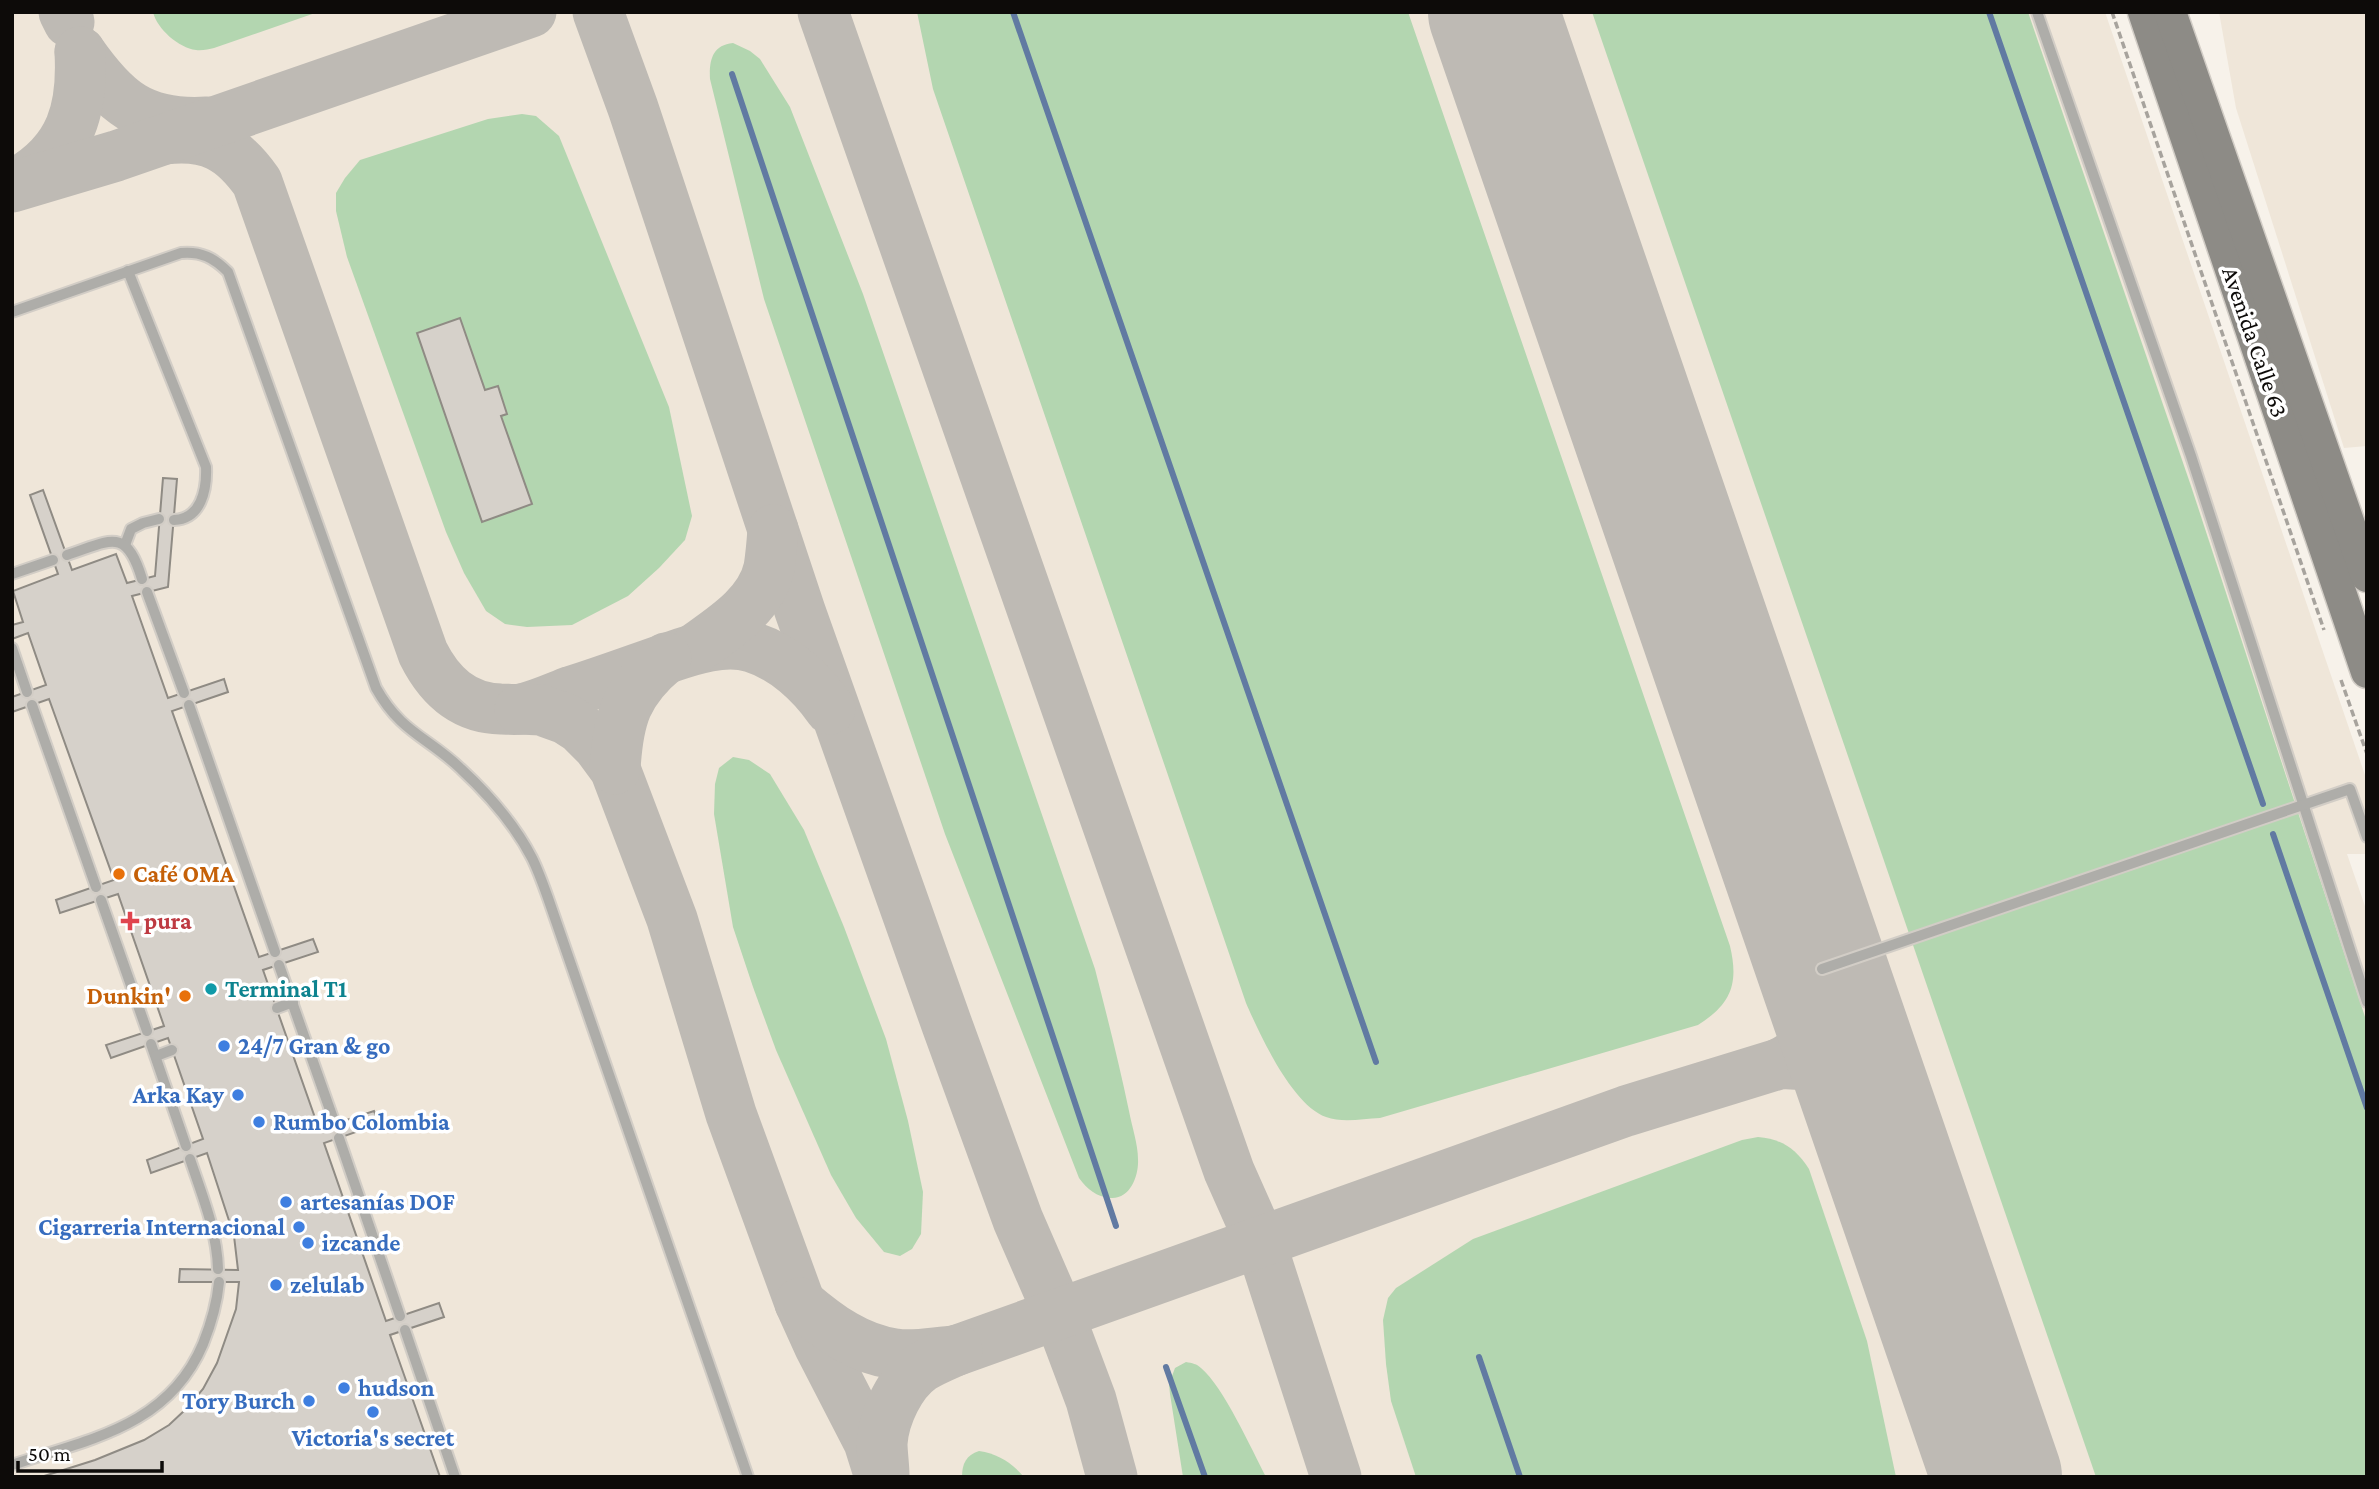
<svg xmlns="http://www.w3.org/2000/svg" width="2379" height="1489" font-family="'Crimson Pro',serif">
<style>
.built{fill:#efe6d9}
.green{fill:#b3d6b0}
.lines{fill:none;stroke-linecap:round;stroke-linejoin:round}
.stream{stroke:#617aa2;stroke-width:6}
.taxiway{stroke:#bebab4;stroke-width:51}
.runway{stroke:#bebab4;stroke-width:130}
.building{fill:#d6d1ca;stroke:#8f8b84;stroke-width:2}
.lane-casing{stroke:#d2cdc6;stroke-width:14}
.secondary-casing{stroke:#d2cdc6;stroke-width:35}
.path{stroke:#a7a39d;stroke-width:3.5;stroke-dasharray:7 3.5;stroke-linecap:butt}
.lane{stroke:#aeada9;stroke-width:10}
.secondary{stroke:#8d8b86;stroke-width:32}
.food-dot{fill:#e8710a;stroke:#fff;stroke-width:2.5}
.health-dot{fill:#e0444e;stroke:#fff;stroke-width:2.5}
.culture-dot{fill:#0f9aa8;stroke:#fff;stroke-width:2.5}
.shop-dot{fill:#3f7fe0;stroke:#fff;stroke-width:2.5}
.labels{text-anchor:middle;stroke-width:7;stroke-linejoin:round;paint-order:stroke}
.street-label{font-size:24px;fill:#0d0b09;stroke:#fff}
.food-label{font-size:24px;font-weight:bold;fill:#c56008;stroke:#fff;text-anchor:start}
.health-label{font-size:24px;font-weight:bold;fill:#be3a42;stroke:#fff;text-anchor:start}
.culture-label{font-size:24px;font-weight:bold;fill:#0d838f;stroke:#fff;text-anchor:start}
.shop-label{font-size:24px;font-weight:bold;fill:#366cbe;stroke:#fff;text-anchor:start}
</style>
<rect width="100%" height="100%" fill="#f7f2ea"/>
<g class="built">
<path d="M12 12H2105L2367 781V854H2347L2367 912V1477H12Z"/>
<path d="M2219 12H2367V446L2344 448 2236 108Z"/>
</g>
<g class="green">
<path d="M153 12H318L214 48C209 49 202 51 196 50 179 48 157 29 153 12Z"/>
<path d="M917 12H1408L1730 946C1739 984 1731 1004 1698 1025L1380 1118C1362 1119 1342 1123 1326 1117 1292 1105 1260 1035 1246 1003L933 89Z"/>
<path d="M1592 12H2028L2191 486 2367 1023V1477H2096Z"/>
<path d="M733 43 750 51 760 59 790 107 863 294 1095 969C1107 1016 1119 1063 1129 1111 1132 1127 1138 1144 1138 1159 1139 1176 1130 1200 1110 1198 1097 1197 1087 1189 1079 1178L945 834 764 299 710 79C709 61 712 45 733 43Z"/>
<path d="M522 114 536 116 559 136 669 407 692 516 685 540 659 568 628 596 572 625 527 627 505 624 486 611 464 573 446 532 347 257 336 211V193L345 178 360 160 488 119Z"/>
<path d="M733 757 749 760 770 774 804 830 844 927 886 1039 908 1121 923 1192 921 1234 912 1249 900 1256 884 1252 856 1218 831 1175 776 1050 753 987 733 927 714 814 715 784 719 768Z"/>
<path d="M1758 1137C1782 1139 1796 1149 1809 1169L1867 1341 1896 1477H1416L1391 1401 1386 1364 1383 1320 1388 1298 1396 1288 1473 1239 1742 1140Z"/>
<path d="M1186 1362C1192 1363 1197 1364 1201 1368 1223 1386 1252 1450 1266 1477H1183L1170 1394 1169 1384 1175 1368Z"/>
<path d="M979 1451C998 1454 1011 1462 1024 1477H962C962 1464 966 1455 979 1451Z"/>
</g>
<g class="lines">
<g class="stream">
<path d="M1013 12 1376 1062"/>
<path d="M1989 12 2263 804"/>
<path d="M732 74 1116 1226"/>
<path d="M2273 834 2367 1108"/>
<path d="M1479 1357 1520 1477"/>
<path d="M1166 1367 1205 1477"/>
</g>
<g class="taxiway">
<path d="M64 12 69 22"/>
<path d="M598 12 633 108 800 611 947 1025 1018 1220 1058 1312 1091 1400 1112 1477"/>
<path d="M823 12 1229 1171 1260 1241 1336 1477"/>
<path d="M80 52C115 102 142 126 207 122"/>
<path d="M165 139C209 134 232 147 257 182L423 653C439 685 463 708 501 709 507 709 515 710 522 709 539 705 556 697 572 691 604 681 636 669 668 658 693 649 725 639 752 647 784 657 811 682 830 709"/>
<path d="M20 181C72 151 83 108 80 52"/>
<path d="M12 187 116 156 531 12"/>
<path d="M696 648C724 628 761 605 769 568 771 556 772 543 773 530"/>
<path d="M520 709 541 710 566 719 580 728 598 746 615 769 672 919 731 1114 800 1303 819 1345 869 1442 880 1477"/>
<path d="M615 769C618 718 626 691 666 658"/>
<path d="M1779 1064C1814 1046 1830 1025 1827 985"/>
<path d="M1920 1254 1968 1477"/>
<path d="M800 1303C828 1327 858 1349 895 1354 914 1357 936 1352 955 1351L1626 1111 1779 1064C1817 1062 1851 1078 1871 1111"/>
<path d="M884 1476C884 1465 882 1454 882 1443 884 1416 900 1382 922 1367 933 1360 946 1355 957 1350"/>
</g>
<path class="runway" d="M1493 12 1997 1477"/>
</g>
<g class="building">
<path d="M460 318 485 390 498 386 507 414 501 416 532 504 482 522 417 333Z"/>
<path d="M163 478 177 479 168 587 132 596 168 698 224 679 228 692 172 711 259 957 313 939 318 952 263 970 319 1129 374 1111 379 1124 324 1143 386 1321 439 1303 444 1317 390 1335 440 1477H41L95 1460 144 1440 169 1425 186 1409 203 1389 217 1363 236 1309 239 1282H179L180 1269 238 1270 234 1236 207 1153 151 1173 147 1160 203 1139 168 1038 111 1058 106 1045 164 1026 118 894 60 913 56 900 114 880 49 699 12 712V697L46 685 28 633 12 639V625L23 622 13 591 58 574 30 495 43 490 72 570 116 554 127 583 155 576Z"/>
</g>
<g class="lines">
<g class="lane-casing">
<g id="lane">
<path d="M2037 12 2191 456 2367 1002"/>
<path d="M128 271 206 467C207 490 201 519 174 520"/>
<path d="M12 312 181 253C201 251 214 258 228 272L376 688C401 733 428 737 461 769 488 794 515 825 532 858 538 870 543 884 548 898L748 1477"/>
<path d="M125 545 131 529 143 523 159 519"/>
<path d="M67 555C110 541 126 526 142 579"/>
<path d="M12 574 53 560"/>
<path d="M147 592 184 693"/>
<path d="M12 648 27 692"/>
<path d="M32 705 96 887"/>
<path d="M189 705 275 952"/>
<path d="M101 900 147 1031"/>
<path d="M279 965 335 1124"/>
<path d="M1822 969 2350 789 2367 837"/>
<path d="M277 1008 293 1002"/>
<path d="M151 1044 186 1146"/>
<path d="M156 1056 172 1050"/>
<path d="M339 1138 400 1316"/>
<path d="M190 1159C202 1195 217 1231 218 1269"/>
<path d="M405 1330 455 1477"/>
<path d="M12 1465C89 1439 168 1427 203 1344 211 1324 217 1303 219 1282"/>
</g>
</g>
<g class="secondary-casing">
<g id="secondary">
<path d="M2144 12 2367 672"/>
<path d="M2170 12 2367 576"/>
</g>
</g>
<g class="path">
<path d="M2112 12 2324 630"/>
<path d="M2341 680 2367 754"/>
</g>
<use href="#lane" class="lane"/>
<use href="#secondary" class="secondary"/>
</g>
<g class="food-dot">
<circle cx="119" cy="874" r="7"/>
<circle cx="185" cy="996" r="7"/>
</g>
<path class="health-dot" d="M126.5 910.5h7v7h7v7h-7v7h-7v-7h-7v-7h7z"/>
<circle class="culture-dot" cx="211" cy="989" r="7"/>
<g class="shop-dot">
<circle cx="224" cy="1046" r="7"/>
<circle cx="238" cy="1095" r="7"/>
<circle cx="259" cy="1122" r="7"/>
<circle cx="286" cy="1202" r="7"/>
<circle cx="299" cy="1227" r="7"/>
<circle cx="308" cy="1243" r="7"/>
<circle cx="276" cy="1285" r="7"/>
<circle cx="344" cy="1388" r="7"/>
<circle cx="309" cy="1401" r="7"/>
<circle cx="373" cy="1412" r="7"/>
</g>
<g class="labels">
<g class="street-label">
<text transform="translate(2255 342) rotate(71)" y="8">Avenida Calle 63</text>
</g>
<g class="food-label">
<text x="133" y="882">Café OMA</text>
<text x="171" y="1004" text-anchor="end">Dunkin'</text>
</g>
<g class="health-label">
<text x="144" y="929">pura</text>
</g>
<g class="culture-label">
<text x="225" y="997">Terminal T1</text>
</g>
<g class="shop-label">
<text x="238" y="1054">24/7 Gran &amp; go</text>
<text x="224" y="1103" text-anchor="end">Arka Kay</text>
<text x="273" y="1130">Rumbo Colombia</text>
<text x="300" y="1210">artesanías DOF</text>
<text x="285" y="1235" text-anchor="end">Cigarreria Internacional</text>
<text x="322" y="1251">izcande</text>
<text x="290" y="1293">zelulab</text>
<text x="358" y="1396">hudson</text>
<text x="295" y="1409" text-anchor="end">Tory Burch</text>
<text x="373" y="1446" text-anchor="middle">Victoria's secret</text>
</g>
</g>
<rect width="2379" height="1489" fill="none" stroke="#0d0b09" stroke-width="28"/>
<path d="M18 1461v10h144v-10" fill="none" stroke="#0d0b09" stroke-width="3.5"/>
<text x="28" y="1461" font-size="21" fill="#0d0b09" stroke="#ffffff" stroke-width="5" paint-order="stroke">50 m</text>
</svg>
